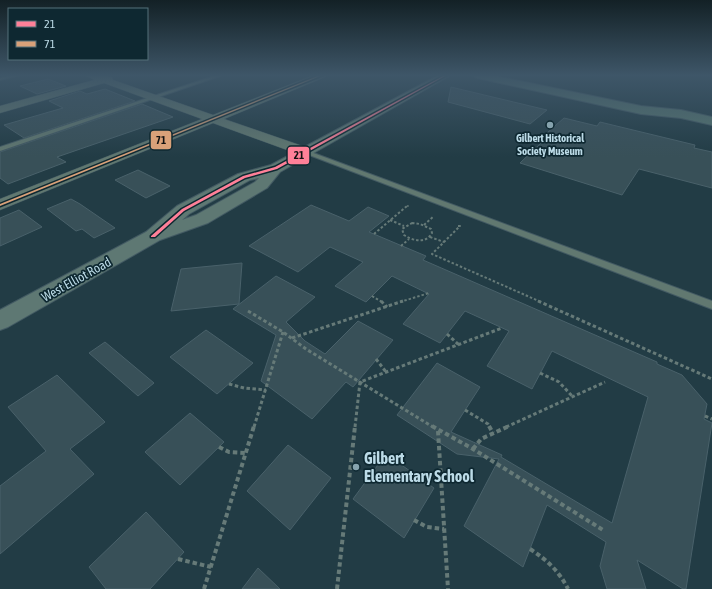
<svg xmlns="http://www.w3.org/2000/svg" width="712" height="589" font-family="'Asap Condensed',sans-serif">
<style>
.building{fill:#385058;stroke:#49616a}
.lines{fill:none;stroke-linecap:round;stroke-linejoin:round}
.lane-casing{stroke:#435a63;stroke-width:2}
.street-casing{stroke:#435a63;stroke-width:1}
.secondary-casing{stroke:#435a63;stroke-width:2}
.primary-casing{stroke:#435a63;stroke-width:2}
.path-far3{stroke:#667a78;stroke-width:1.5;stroke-dasharray:1.5 1;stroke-linecap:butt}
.path-far2{stroke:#667a78;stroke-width:2;stroke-dasharray:2.5 2;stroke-linecap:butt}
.path-far1{stroke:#667a78;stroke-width:3;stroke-dasharray:3.5 2.5;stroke-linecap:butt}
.path{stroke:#667a78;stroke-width:4;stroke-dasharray:4.5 3;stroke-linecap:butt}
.lane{fill:#617870;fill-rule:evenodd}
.street{fill:#617870;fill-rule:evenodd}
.secondary{fill:#5e7873;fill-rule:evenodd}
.primary{fill:#587771;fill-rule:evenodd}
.bus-1-casing{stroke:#0e2831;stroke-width:3}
.bus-2-casing{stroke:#0e2831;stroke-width:3}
.bus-1{fill:#ff8098;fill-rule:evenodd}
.bus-2{fill:#d9a179;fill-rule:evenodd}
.poi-dot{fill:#86a3ae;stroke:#0e2831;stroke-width:1.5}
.labels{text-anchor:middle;stroke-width:3.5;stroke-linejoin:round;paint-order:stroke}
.far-poi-label{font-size:11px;font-weight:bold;fill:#bcdbe7;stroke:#0e2831}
.street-label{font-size:13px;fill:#bcdbe7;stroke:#0e2831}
.near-poi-label{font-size:16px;font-weight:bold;fill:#bcdbe7;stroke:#0e2831;text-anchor:start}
.line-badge{stroke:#0e2831;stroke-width:1.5}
.pale-badge-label{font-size:11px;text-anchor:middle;font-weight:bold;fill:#111}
</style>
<rect width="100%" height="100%" fill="#223c45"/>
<g class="building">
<path d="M48 79 66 86 37 94 20 86Z"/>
<path d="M451 87 547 110 530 124 448 102Z"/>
<path d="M105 89 135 101 24 138 4 125 63 108 49 101 80 91 87 94Z"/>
<path d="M142 104 173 117 57 157 66 162 8 184 0 178V152Z"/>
<path d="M564 118 597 126 600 122 695 145 694 148 712 152V188L639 169 622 195 520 163 543 141 539 140Z"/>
<path d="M138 170 170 186 146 198 115 180Z"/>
<path d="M71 199 80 204 115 228 94 238 82 229 76 231 47 209Z"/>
<path d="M311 205 349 221 368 207 389 216 369 232 426 256 423 260 657 362V364L682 375 707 404 704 419 712 423 686 589H683L637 560 646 589H607L600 566 606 542 547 505 523 567 464 526 499 459 457 454 397 415 437 363 480 387 451 432 502 455 501 457 612 523 648 397 552 351 532 389 487 366 509 331 465 311 440 343 403 324 429 294 392 276 366 302 335 286 363 262 330 247 298 272 249 246Z"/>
<path d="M19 210 42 227 0 246V218Z"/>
<path d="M242 263 239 304 171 311 181 269Z"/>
<path d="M276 276 315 297 286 322 305 341 325 354 358 321 393 340 353 387 346 382 312 419 261 381 276 335 233 309Z"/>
<path d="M206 330 253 363 217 394 170 357Z"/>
<path d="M105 342 154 383 138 396 89 353Z"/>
<path d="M57 375 105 422 70 449 94 474 0 554V486L46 451 8 407Z"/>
<path d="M190 413 224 442 180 485 145 452Z"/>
<path d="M288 445 331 478 290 530 247 491Z"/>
<path d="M386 454 434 488 404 538 353 499Z"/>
<path d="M146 512 184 552 150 589H106L89 567Z"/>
<path d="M258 568 280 589H242Z"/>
</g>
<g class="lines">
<g class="lane-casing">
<g id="lane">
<path d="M13 75H20L0 80V78Z"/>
<path d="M217 75H223L0 151V147Z"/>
<path d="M304 151H308L712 301V309L304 153Z"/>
</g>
</g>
<g class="street-casing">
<path id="street" d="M85 75 112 77 113 80 213 115 314 75H327L325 77 224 119 311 149 313 152 311 155 306 156 301 155 213 123 0 210V199L202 119 104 83 0 113V106L94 80Z"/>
</g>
<g class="secondary-casing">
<path id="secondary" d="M439 75H451L280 172 267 188 208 223 160 240 8 327 0 330V310L146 232 177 206 238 174 271 165ZM259 178 255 182 196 215 182 220 189 214 250 180Z"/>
</g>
<g class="primary-casing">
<path id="primary" d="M472 75H491L641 106 681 110 712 117V125L681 118 641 114 477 78Z"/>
</g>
<path class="path-far3" d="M407 206H409"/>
<g class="path-far2">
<path d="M390 220 404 226"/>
<path d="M412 223 420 224 431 229 432 233C426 244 413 241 404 235L402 229Z"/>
<path d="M424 225 434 216"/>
<path d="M458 226H460L432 254 541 302"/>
<path d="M374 234 407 206H409"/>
<path d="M430 237 444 242"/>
<path d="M401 246 409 239"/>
<path d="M372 296 382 302"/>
<path d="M400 302 429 293"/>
</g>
<g class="path-far1">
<path d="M381 301 387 307"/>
<path d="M538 301 712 379"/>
<path d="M248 311 283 332 306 349 433 427"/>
<path d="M447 334 459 345"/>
<path d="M292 338 403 301"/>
<path d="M376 359 386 372"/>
<path d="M540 373 559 382 573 397"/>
<path d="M229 384 244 388 266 390"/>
<path d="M465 410 488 424 490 427"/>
<path d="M705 416 712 419"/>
<path d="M254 427 283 332"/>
<path d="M355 427 360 382 502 328"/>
<path d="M506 427 605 382"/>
</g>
<g class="path">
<path d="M432 426 473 449 603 530"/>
<path d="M489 426 493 433"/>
<path d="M438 431 448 589"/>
<path d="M219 447 229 452 246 453"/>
<path d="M473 449 481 439 509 426"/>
<path d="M414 520 427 527 444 529"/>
<path d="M530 549C547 560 559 571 568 589"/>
<path d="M178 559 211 567"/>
<path d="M204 589 254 426"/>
<path d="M337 589 355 426"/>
</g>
<use href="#lane" class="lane"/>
<use href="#street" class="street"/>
<use href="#secondary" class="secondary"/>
<use href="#primary" class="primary"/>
<g class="bus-1-casing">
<path id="bus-1" d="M445 75H447L277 169 245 178 184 211 155 237H151V236L182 209 243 176 275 167Z"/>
</g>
<g class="bus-2-casing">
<path id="bus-2" d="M320 75H323L0 206V204Z"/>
</g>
<use href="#bus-1" class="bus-1"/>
<use href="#bus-2" class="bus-2"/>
</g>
<linearGradient id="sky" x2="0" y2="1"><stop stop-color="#132126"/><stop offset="0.48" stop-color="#3e5668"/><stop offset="1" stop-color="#3e5668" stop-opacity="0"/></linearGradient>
<rect width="712" height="157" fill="url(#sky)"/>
<g class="poi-dot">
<circle cx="550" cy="125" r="4"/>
<circle cx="356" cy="467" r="4"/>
</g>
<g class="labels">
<g class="far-poi-label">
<text x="550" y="142">Gilbert Historical<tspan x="550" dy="13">Society Museum</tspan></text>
</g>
<g class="street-label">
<text transform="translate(76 279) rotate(-29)" y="5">West Elliot Road</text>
</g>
<g class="near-poi-label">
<text x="364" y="464">Gilbert<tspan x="364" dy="18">Elementary School</tspan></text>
</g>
</g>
<g class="line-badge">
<rect x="150" y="130" width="22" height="20" rx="4" fill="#d9a179"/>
<rect x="287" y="146" width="23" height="19" rx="4" fill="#ff8098"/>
</g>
<g class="pale-badge-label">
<text x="161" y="144">71</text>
<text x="299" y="159">21</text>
</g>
<rect x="8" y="8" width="140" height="52" fill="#0e2831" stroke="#54707a"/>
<rect x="16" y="21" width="20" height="6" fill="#ff8098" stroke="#54707a"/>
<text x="44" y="28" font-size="12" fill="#bcdbe7">21</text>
<rect x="16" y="41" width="20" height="6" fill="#d9a179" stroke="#54707a"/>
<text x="44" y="48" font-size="12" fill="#bcdbe7">71</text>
</svg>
